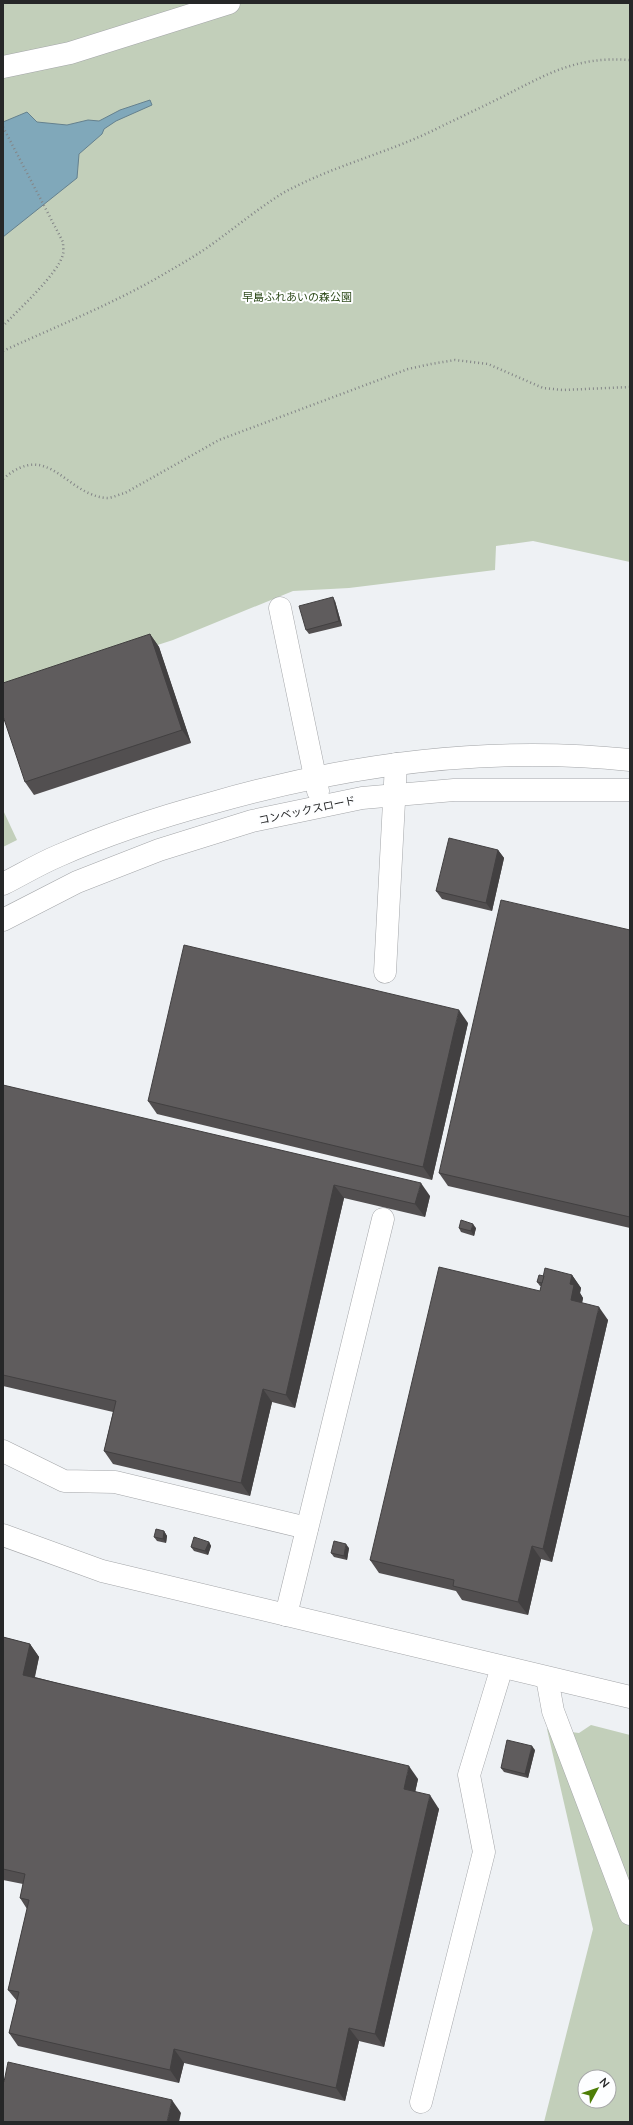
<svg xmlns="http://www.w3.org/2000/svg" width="633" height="2125" font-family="Lato,'Noto Sans JP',sans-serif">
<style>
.green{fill:#c2cfba;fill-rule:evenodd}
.water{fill:#80a8ba;stroke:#65818e}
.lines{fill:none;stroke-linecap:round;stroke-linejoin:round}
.minor-casing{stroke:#a4a6a9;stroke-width:23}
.path{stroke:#838587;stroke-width:2.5;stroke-dasharray:1 3;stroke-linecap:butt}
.minor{stroke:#fff;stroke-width:22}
.wall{fill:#524f50}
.shaded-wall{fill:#424041}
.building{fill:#5f5c5d;stroke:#424041}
.labels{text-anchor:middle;stroke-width:4;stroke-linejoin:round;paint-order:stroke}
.park-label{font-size:11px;fill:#2e4a1b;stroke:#fdfeff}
.street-label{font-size:11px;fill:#262728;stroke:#fdfeff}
</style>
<rect width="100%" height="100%" fill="#eef1f4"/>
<g class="green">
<path d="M3 3H630V562L533 541 496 546 495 570 349 588 293 591 173 640 3 695Z"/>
<path d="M3 810 17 840 3 847Z"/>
<path d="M591 1725 630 1735V2122H544L593 1929 547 1729 579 1733ZM585 2077H609V2101H585Z"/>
</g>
<path class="water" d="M150 100 152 105 116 121 104 129 102 134 79 154 77 178 3 237V122L27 112 37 122 67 125 88 120 99 121 120 110Z"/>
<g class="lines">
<g class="minor-casing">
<g id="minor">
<path d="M3 67 70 53 229 3"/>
<path d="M280 608 318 791"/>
<path d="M3 884C21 875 39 864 58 856 108 834 160 817 212 803 348 764 489 745 630 760"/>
<path d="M3 920 77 882 159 850 252 821 362 798 454 790H630"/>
<path d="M385 972 396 764"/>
<path d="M3 1451 64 1481 115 1482 307 1528"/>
<path d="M3 1535 102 1571 630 1697"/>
<path d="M286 1615 383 1219"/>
<path d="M547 1678 553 1711 630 1914"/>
<path d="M421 2102 484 1852 469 1775 502 1667"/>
</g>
</g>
<g class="path">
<path d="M3 127 63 242C63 246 64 251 63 254 59 273 17 311 3 326"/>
<path d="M3 351C57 326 113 304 164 274 181 264 199 254 215 242 237 226 259 208 283 193 330 167 384 154 432 131 454 120 476 110 498 99 546 75 574 56 630 60"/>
<path d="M3 479C49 439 65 495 107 498 113 498 119 494 125 493L219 440 408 369 431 364 455 360 488 364 543 388 563 390 630 387"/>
</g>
<use href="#minor" class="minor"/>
</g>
<g class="wall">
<path d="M335 601 342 626 309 634 306 630Z"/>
<path d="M150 634 159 647 191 743 34 795 25 782Z"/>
<path d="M498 850 504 858 492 911 442 899 436 891Z"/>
<path d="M630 930V1228L448 1186 439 1173Z"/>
<path d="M468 1023 432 1180 157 1114 148 1101Z"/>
<path d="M3 1085 430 1196 425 1217 344 1198 295 1408 272 1402 250 1496 113 1464 104 1451 113 1412 3 1386Z"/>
<path d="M459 1228H476L474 1236 461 1232Z"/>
<path d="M572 1275 581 1288 580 1293 583 1298 582 1303 608 1320 552 1562 541 1559 528 1615 462 1600 456 1591 379 1573 370 1560 540 1291 541 1286H540L537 1282 544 1276Z"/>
<path d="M164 1531 167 1536 166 1543 157 1541 154 1537Z"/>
<path d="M209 1542 211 1546 208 1555 194 1551 191 1547Z"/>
<path d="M349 1548 347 1560 334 1557 331 1553Z"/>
<path d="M3 1637 30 1644 39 1657 35 1677 418 1779 415 1792 439 1809 384 2047 359 2041 345 2101 184 2063 179 2083 18 2046 9 2033 17 2001 8 1990 27 1909 20 1898 23 1884 3 1880Z"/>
<path d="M535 1750 528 1778 504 1772 501 1768Z"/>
</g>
<g class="shaded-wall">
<path d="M333 597 335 601 342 626 339 621Z"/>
<path d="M150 634 159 647 191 743 182 730Z"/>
<path d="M498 850 504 858 492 911 486 903Z"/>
<path d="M459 1010 468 1023 432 1180 423 1167Z"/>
<path d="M421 1183 430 1196 425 1217 415 1204Z"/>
<path d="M334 1185 344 1198 295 1408 286 1395Z"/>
<path d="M473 1224 476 1228 474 1236 471 1231Z"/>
<path d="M572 1275 581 1288 580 1293 583 1298 580 1313 571 1300 570 1284Z"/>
<path d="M599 1307 608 1320 552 1562 543 1549Z"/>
<path d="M263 1389 272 1402 250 1496 241 1483Z"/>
<path d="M164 1531 167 1536 166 1543 163 1539Z"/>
<path d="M209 1542 211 1546 208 1555 205 1551Z"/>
<path d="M346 1544 349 1548 347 1560 344 1556Z"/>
<path d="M532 1546 541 1559 528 1615 518 1602Z"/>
<path d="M30 1644 39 1657 32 1688 23 1675Z"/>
<path d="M532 1746 535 1750 528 1778 525 1774Z"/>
<path d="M409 1766 418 1779 413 1802 404 1789Z"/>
<path d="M430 1795 439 1809 384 2047 375 2034Z"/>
<path d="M349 2028 359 2041 345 2101 336 2088Z"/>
<path d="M174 2049 184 2063 179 2083 170 2070Z"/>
<path d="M172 2100 181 2113 179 2122H167Z"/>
</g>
<g class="building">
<path d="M333 597 339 621 306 630 299 606Z"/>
<path d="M150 634 182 730 25 782 3 716V683Z"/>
<path d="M449 838 498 850 486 903 436 891Z"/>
<path d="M501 900 630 930V1217L439 1173Z"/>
<path d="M184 945 459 1010 423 1167 148 1101Z"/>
<path d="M3 1085 421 1183 415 1204 334 1185 286 1395 263 1389 241 1483 104 1451 116 1401 3 1375Z"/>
<path d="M461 1220 473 1224 471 1231 459 1228Z"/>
<path d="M439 1267 540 1291 545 1268 572 1275 570 1284 574 1285 571 1300 599 1307 543 1549 532 1546 518 1602 453 1586 454 1580 370 1560Z"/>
<path d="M539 1275 544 1276 542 1283 537 1282Z"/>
<path d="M156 1529 164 1531 163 1539 154 1537Z"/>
<path d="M194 1537 209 1542 205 1551 191 1547Z"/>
<path d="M334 1541 346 1544 344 1556 331 1553Z"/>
<path d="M3 1637 30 1644 23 1675 409 1766 404 1789 430 1795 375 2034 349 2028 336 2088 174 2049 170 2070 9 2033 19 1992 8 1990 29 1900 20 1898 25 1874 3 1869Z"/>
<path d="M507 1740 532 1746 525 1774 501 1768Z"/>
<path d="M8 2062 172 2100 167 2122H3V2082H4Z"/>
</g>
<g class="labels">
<g class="park-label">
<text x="297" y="301">早島ふれあいの森公園</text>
</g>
<g class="street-label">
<text transform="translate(307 810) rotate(-12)" y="4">コンベックスロード</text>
</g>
</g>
<rect width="633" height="2125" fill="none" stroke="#262728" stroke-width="8"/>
<g transform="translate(597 2089) rotate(50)"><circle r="19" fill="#fdfeff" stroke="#a7a8a9"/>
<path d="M0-3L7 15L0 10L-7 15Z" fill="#4d7d06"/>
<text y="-6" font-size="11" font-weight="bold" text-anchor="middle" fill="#262728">N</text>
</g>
</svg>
